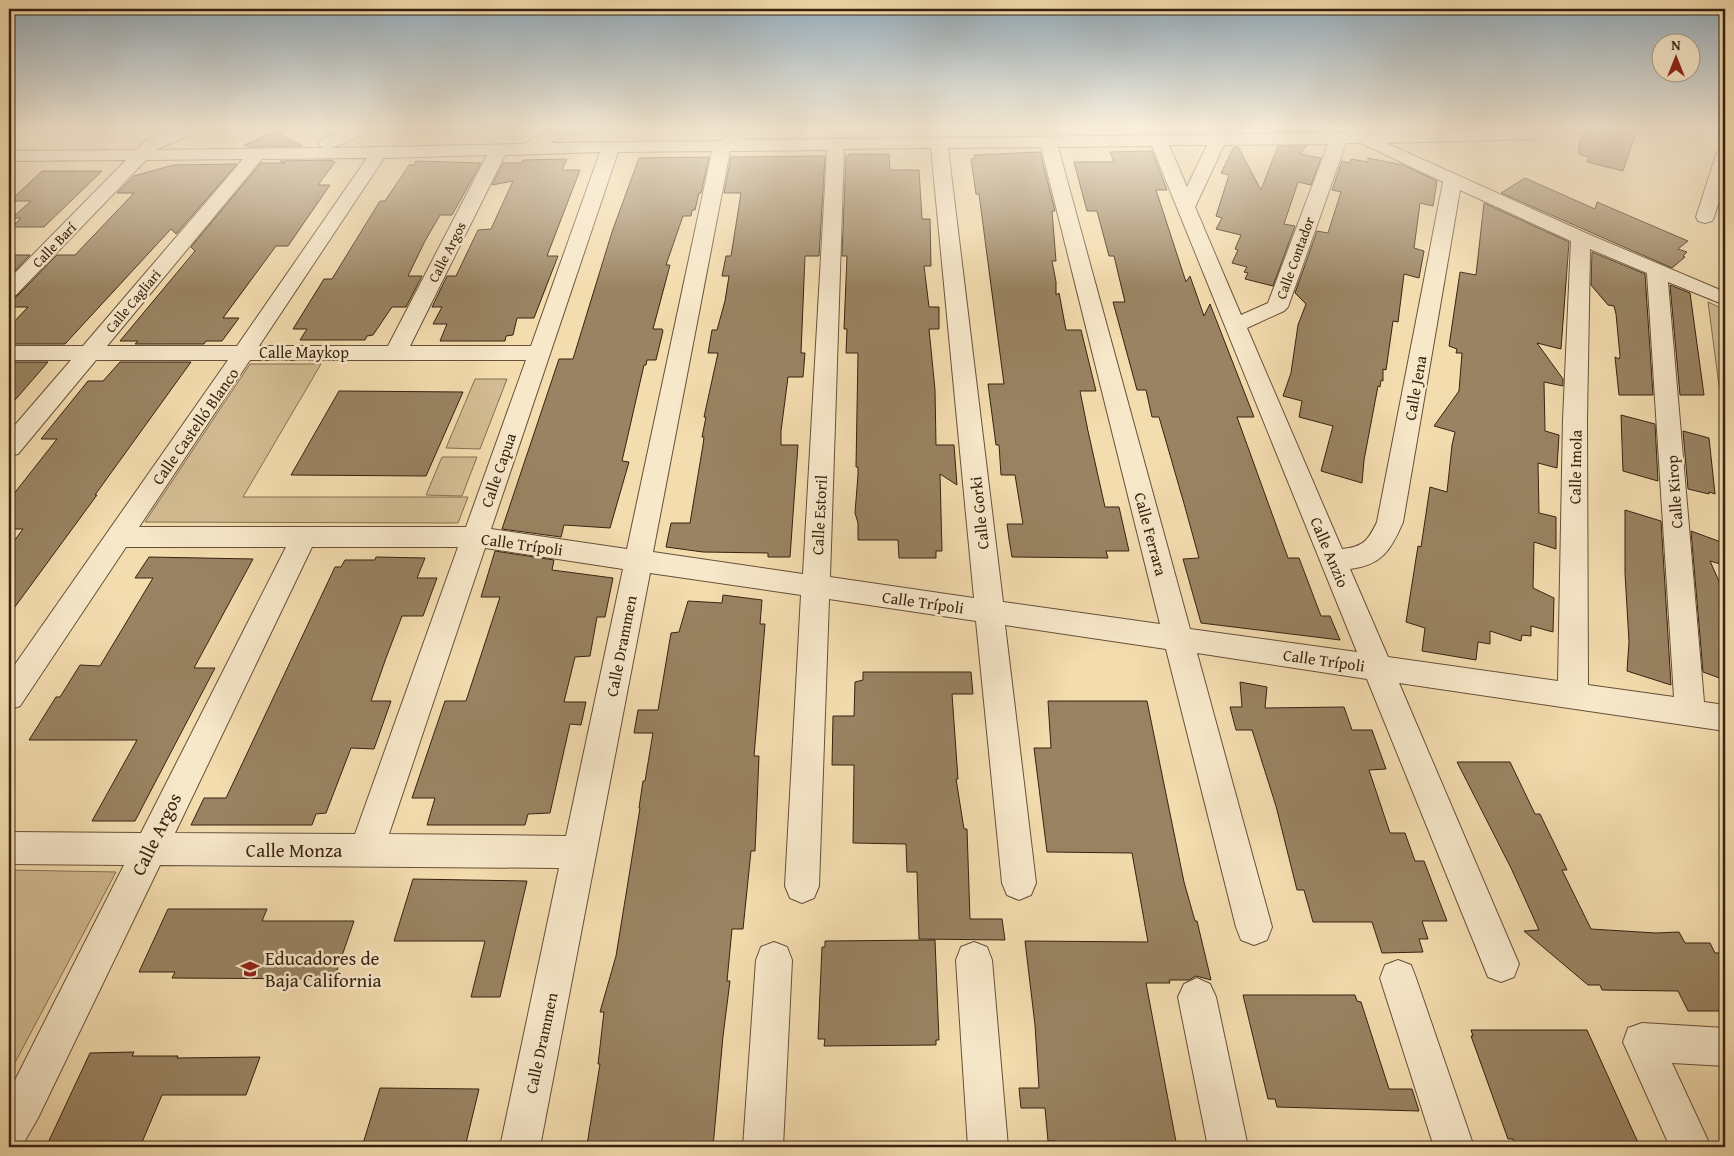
<svg xmlns="http://www.w3.org/2000/svg" width="1734" height="1156" font-family="'Gentium Book Plus',serif">
<style>
.green{fill:#d3bc93;stroke:#856f52}
.building{fill:#998362;stroke:#372210}
.lines{fill:none;stroke-linecap:round;stroke-linejoin:round}
.minor-casing{stroke:#665038;stroke-width:2}
.minor{fill:#f7e8ca;fill-rule:evenodd}
.labels{text-anchor:middle;stroke-width:5;stroke-linejoin:round;paint-order:stroke}
.far-street-label{font-size:14px;fill:#372210;stroke:#f7e8ca}
.street-label{font-size:16px;fill:#372210;stroke:#f7e8ca}
.near-street-label{font-size:19px;fill:#372210;stroke:#f7e8ca}
.near-poi-label{font-size:19px;fill:#372210;stroke:#f7e8ca;text-anchor:start}
</style>
<rect width="100%" height="100%" fill="#f3dcae"/>
<filter id="stains"><feTurbulence type="fractalNoise" baseFrequency=".004" numOctaves="4"/><feColorMatrix values="0 0 0 0 .2 0 0 0 0 .09 0 0 0 0 .02 0 0 0 .5 -.17"/></filter>
<radialGradient id="worn" r=".72"><stop offset=".6" stop-color="#630" stop-opacity="0"/><stop offset="1" stop-color="#630" stop-opacity=".3"/></radialGradient>
<g class="green">
<path d="M1708 302 1725 310V431Z"/>
<path d="M250 364H321L243 497H468L458 523 145 522Z"/>
<path d="M475 379H507L480 449 446 448Z"/>
<path d="M442 457H477L462 496 426 495Z"/>
<path d="M9 870 116 872 9 1074Z"/>
</g>
<g class="building">
<path d="M1272 127H1321L1318 132H1275Z"/>
<path d="M1586 127H1638L1623 171 1587 162 1589 157 1579 154V144Z"/>
<path d="M275 132 303 146 248 147 244 145Z"/>
<path d="M1278 146H1306L1300 154 1321 158 1311 185 1298 182 1284 224 1295 226 1273 286 1245 279 1248 273 1244 272 1247 267 1232 263 1238 250 1235 249 1241 235 1216 229 1222 218 1216 216 1229 175 1221 173 1234 147H1238L1261 190Z"/>
<path d="M1152 151 1167 190H1156L1186 282 1190 276 1204 316 1210 304 1254 417H1237L1288 558H1299L1321 616H1330L1340 640 1201 623 1183 559 1199 558 1185 507 1159 417H1152L1146 390H1137L1113 302H1125L1114 256H1109L1097 211H1087L1074 162H1114L1110 152Z"/>
<path d="M1040 152 1055 211H1052L1056 261H1052L1056 282V295L1059 293 1066 330H1081L1096 391H1080L1088 431 1105 507H1119L1129 551H1106L1108 558 1012 557 1009 539 1007 524H1023L1015 475H1001L999 445H996L988 384H1004L979 194H976L971 159 975 158 974 155Z"/>
<path d="M849 154H889L890 170H919L922 219H930L931 266H924L929 307H939V329H929L935 390 936 445H954L957 485 940 474 942 551H936V558H899L898 540H858V523L855 513 858 475V467H856L858 353H846L847 329H844L847 256H842L846 156H849Z"/>
<path d="M825 156 819 256H805L801 353H805L803 377H788L781 431V445H798L790 557H768V553L703 552 666 547 671 523H690L703 445 704 437H702L706 417H704L718 353H708L712 330H717L725 301 729 276H722L726 256H731L741 193H724L731 157Z"/>
<path d="M709 157 701 193H699L695 210H692L691 216H683L666 265H670L653 329H662L663 331 656 360H647L646 365H644L622 461 629 462 610 528 564 525 561 537 502 529 559 359H573L612 232 639 158Z"/>
<path d="M1368 158 1403 165 1437 181 1433 206 1420 203 1414 248 1424 251 1419 278 1404 274 1398 322 1393 321 1386 370 1383 369V381L1381 380 1380 387 1378 386 1364 460 1362 483 1321 471 1333 426 1299 417 1302 401 1283 396 1291 373 1298 325 1306 304 1295 293 1317 231 1328 233 1341 192 1332 190 1342 161 1350 163 1351 159 1368 162Z"/>
<path d="M567 159 562 170H580L547 256H558L534 318H517L513 335 506 336 505 341H440L447 324H433L442 307H432L447 276H456L478 230 491 229 513 181 492 185 503 163H521L523 160Z"/>
<path d="M330 160 335 162 318 185H330L288 246H276L223 318H239L222 341H206L204 344H135L138 341H120L195 251 191 247 261 163H285L280 161Z"/>
<path d="M416 161 481 163 452 215H440L425 241 408 276H422L406 307H392L373 335 367 336 365 340H300L307 329H293L324 279H332L380 201H385L409 165H414Z"/>
<path d="M237 164 176 234 171 229 65 344H9V327L28 307H9V299L17 296 57 255H75L134 193H117L134 176 173 165Z"/>
<path d="M42 171H102L44 227H12L21 218H12L31 201H10Z"/>
<path d="M1525 178 1595 209 1597 202 1688 241 1678 249 1687 252 1683 256 1685 257 1672 268 1501 193Z"/>
<path d="M1484 203 1569 242 1561 349 1537 343 1563 379V386L1544 382 1545 431 1559 435 1557 468 1538 463 1539 513 1556 517V549L1534 542 1533 588 1554 598 1553 632 1531 626V636L1522 635 1521 641 1490 631V644L1478 642 1476 660 1422 651 1425 628 1406 622 1418 546 1421 547 1430 487 1447 492 1452 445 1455 432 1434 426 1459 391 1462 353H1456L1457 349 1449 346 1460 272 1476 275Z"/>
<path d="M1592 252 1645 274 1653 395H1619L1615 357 1619 359 1620 356 1616 314 1614 306 1608 305 1591 285Z"/>
<path d="M9 255H30L9 277Z"/>
<path d="M1670 285 1690 293 1704 395H1680Z"/>
<path d="M9 362H48L9 407Z"/>
<path d="M120 362H191L95 495H97L9 615V548L23 529H9V500L57 439H41L88 381H103Z"/>
<path d="M339 391 463 392 426 476 291 475Z"/>
<path d="M1621 415 1655 424 1658 481 1623 471Z"/>
<path d="M1683 431 1709 438 1715 494 1709 492V494L1688 489Z"/>
<path d="M1625 510 1661 521 1671 685 1627 671 1629 642 1625 573Z"/>
<path d="M1691 531 1721 542 1724 565 1710 561 1725 595V680L1703 672Z"/>
<path d="M495 551 554 560 552 570 613 578 605 617H597L590 656 575 657 564 702H586L581 725 570 724 550 813 528 814 525 825H427L435 798H412L445 701H466L500 597H481Z"/>
<path d="M149 557 253 559 194 668H215L135 821H92L137 740H29L56 697H60L80 665 100 666 153 578H135Z"/>
<path d="M376 557 425 558 417 578H437L423 616H402L386 658 371 701H391L374 749 351 748 326 813 316 814 312 825H191L204 798H226L335 567H341L345 560H375Z"/>
<path d="M723 595 762 600 760 624H765L754 756H759L755 851H751L743 929H732L727 981H730L723 1036 713 1147H593V1145H587L600 1064H598L604 1012H600L616 956 640 808H639L643 781H645L653 733H634L638 710H658L671 633 679 632 688 601 722 603Z"/>
<path d="M863 672H971L973 694H952L958 779H956L964 829H967L970 919H1002L1005 940 919 939 917 872H907L906 844 853 843 854 765H832L833 716H854L855 682 863 680Z"/>
<path d="M1240 682 1267 687 1265 708 1344 707 1352 730H1372L1386 769 1369 770 1390 833H1405L1415 861H1424L1447 921H1422L1428 939H1419L1423 952 1382 953 1372 922H1313L1304 890H1297L1276 806 1252 730H1236L1230 707H1242Z"/>
<path d="M1048 701H1147L1184 882 1195 921H1197L1211 980 1196 976 1189 980H1169L1170 983H1146L1177 1147H1056V1141H1048L1045 1108H1021L1019 1088H1039L1035 1025 1025 941 1148 942 1132 853 1047 852 1034 748H1051Z"/>
<path d="M1457 762H1510L1535 814H1540L1567 870H1562L1591 929 1656 933 1679 932 1685 943H1710L1715 953H1725V1011H1688L1678 991 1602 990 1600 985H1588L1524 931 1539 930 1511 868Z"/>
<path d="M413 879 527 881 500 997H471L485 941H394Z"/>
<path d="M168 909H267L262 921H354L334 979 172 978 175 972H139Z"/>
<path d="M935 940 939 1040H936V1045L824 1046 825 1039H818L822 947H825V941Z"/>
<path d="M1243 995H1355L1357 1001 1361 1002 1389 1089H1412L1419 1111 1277 1107 1275 1099H1268Z"/>
<path d="M1471 1030H1587L1640 1147H1516L1513 1139H1508L1471 1036H1473Z"/>
<path d="M134 1052 132 1056H178L177 1058 260 1057 246 1095H162L140 1147H46L90 1053Z"/>
<path d="M380 1088 479 1089 465 1147H362Z"/>
</g>
<g class="lines">
<g class="minor-casing">
<g id="minor">
<path d="M177 127H199L197 131 156 150 323 148 318 144 321 140 353 127H376L374 131 331 148 524 144 554 127H575L573 131 550 143 719 141 736 132 742 133 745 137 742 140 1362 133 1544 127 1539 138 1533 139 1386 143 1588 234 1725 292V305L1668 282 1704 702 1725 705V731L1399 683 1519 964 1514 977 1501 982 1488 977 1367 679 1197 653 1272 927 1267 940 1254 945 1241 940 1236 927 1166 649 1005 625 1036 883 1031 895 1019 900 1007 895 1002 883 976 621 829 599 819 886 814 898 802 903 790 898 785 886 801 595 650 573 540 1147H500L559 868 160 865 38 1118 23 1144 9 1147V1092L124 865 9 864V832L141 833 286 547H126L20 706 9 710V673L228 360H96L18 454 9 456V432L71 360H9V346H83L243 159 146 160 16 295 9 297V279L126 160 9 161V151L137 150 145 141ZM1346 143H1361L1443 182 1377 522C1368 541 1363 547 1342 549L1247 328 1284 311 1288 307ZM1328 144 1268 303 1241 315 1195 207 1224 145ZM1169 145H1207L1187 187ZM1152 146 1357 652 1190 629 1058 147ZM1041 147 1160 624 1003 602 948 148ZM931 148 974 598 830 577 844 149ZM827 150 803 574 653 552 730 151ZM712 151 627 549 491 529 618 152ZM600 152 531 346H410L505 155ZM487 155 388 346H259L384 158ZM367 158 237 346H107L262 159ZM1460 190 1571 241 1563 420 1558 681 1388 657 1350 569C1382 565 1391 550 1403 522ZM1590 249 1647 273 1674 697 1588 685 1587 420ZM250 360H526L466 527H139ZM312 547H458L355 834 175 833ZM485 548 623 569 566 836 389 834Z"/>
<path d="M1725 150V182L1714 217 1712 221 1705 223 1698 221 1696 217 1716 155 1719 151Z"/>
<path d="M774 942 787 947 792 960 783 1147H743L756 960 761 947Z"/>
<path d="M974 942 987 947 992 960 1008 1147H968L956 960 961 947Z"/>
<path d="M1398 960 1411 965 1416 978 1474 1147H1434L1380 978 1385 965Z"/>
<path d="M1197 978 1210 984 1216 997 1248 1147H1208L1178 997 1184 984Z"/>
<path d="M1642 1023 1725 1028V1066L1672 1063 1711 1147H1670L1623 1042 1628 1028Z"/>
</g>
</g>
<use href="#minor" class="minor"/>
</g>
<linearGradient id="sky" x2="0" y2="1"><stop stop-color="#93abbb"/><stop offset="0.44" stop-color="#faefdb"/><stop offset="1" stop-color="#faefdb" stop-opacity="0"/></linearGradient>
<rect width="1734" height="289" fill="url(#sky)"/>
<defs>
<g id="school-bare" transform="scale(1.5)"><path d="M0-5L7-2L0 1L-7-2ZM-4 1L0 2.5L4 1V4Q0 6-4 4Z" fill="#8f2418" stroke="#f7e8ca" stroke-width="2.5" paint-order="stroke"/></g>
</defs>
<g fill-rule="evenodd">
<use href="#school-bare" x="250" y="969"/>
</g>
<g class="labels">
<g class="far-street-label">
<text transform="translate(54 245) rotate(-46)" y="5">Calle Barí</text>
<text transform="translate(447 252) rotate(-63)" y="5">Calle Argos</text>
<text transform="translate(1295 258) rotate(-70)" y="5">Calle Contador</text>
<text transform="translate(133 301) rotate(-50)" y="5">Calle Cagliari</text>
</g>
<g class="street-label">
<text x="304" y="358">Calle Maykop</text>
<text transform="translate(1415 388) rotate(-80)" y="6">Calle Jena</text>
<text transform="translate(195 426) rotate(-55)" y="6">Calle Castelló Blanco</text>
<text transform="translate(1575 467) rotate(-89)" y="6">Calle Imola</text>
<text transform="translate(498 470) rotate(-71)" y="6">Calle Capua</text>
<text transform="translate(1674 492) rotate(-94)" y="6">Calle Kirop</text>
<text transform="translate(979 513) rotate(-96)" y="6">Calle Gorki</text>
<text transform="translate(819 515) rotate(-87)" y="6">Calle Estoril</text>
<text transform="translate(1151 534) rotate(75)" y="6">Calle Ferrara</text>
<text transform="translate(522 544) rotate(8)" y="6">Calle Trípoli</text>
<text transform="translate(1330 552) rotate(67)" y="6">Calle Anzio</text>
<text transform="translate(923 602) rotate(8)" y="6">Calle Trípoli</text>
<text transform="translate(621 646) rotate(-79)" y="6">Calle Drammen</text>
<text transform="translate(1324 660) rotate(8)" y="6">Calle Trípoli</text>
<text transform="translate(541 1043) rotate(-78)" y="6">Calle Drammen</text>
</g>
<g class="near-street-label">
<text transform="translate(156 834) rotate(-64)" y="7">Calle Argos</text>
<text x="294" y="857">Calle Monza</text>
</g>
<g class="near-poi-label">
<text x="265" y="965">Educadores de<tspan x="265" dy="22">Baja California</tspan></text>
</g>
</g>
<rect width="1734" height="1156" fill="none" stroke="#f3dcae" stroke-width="30"/>
<rect x="10" y="10" width="1714" height="1136" fill="none" stroke="#372210" stroke-width="2.5"/>
<rect x="15" y="15" width="1704" height="1126" fill="none" stroke="#372210"/>
<g transform="translate(1676 58)"><circle r="24" fill="#f7e8ca" stroke="#aa9980"/>
<path d="M0-4L9 19L0 12L-9 19Z" fill="#8f2418"/>
<text y="-8" font-size="14" font-weight="bold" text-anchor="middle" fill="#372210">N</text>
</g>
<rect width="100%" height="100%" filter="url(#stains)"/>
<rect width="100%" height="100%" fill="url(#worn)"/>
</svg>
